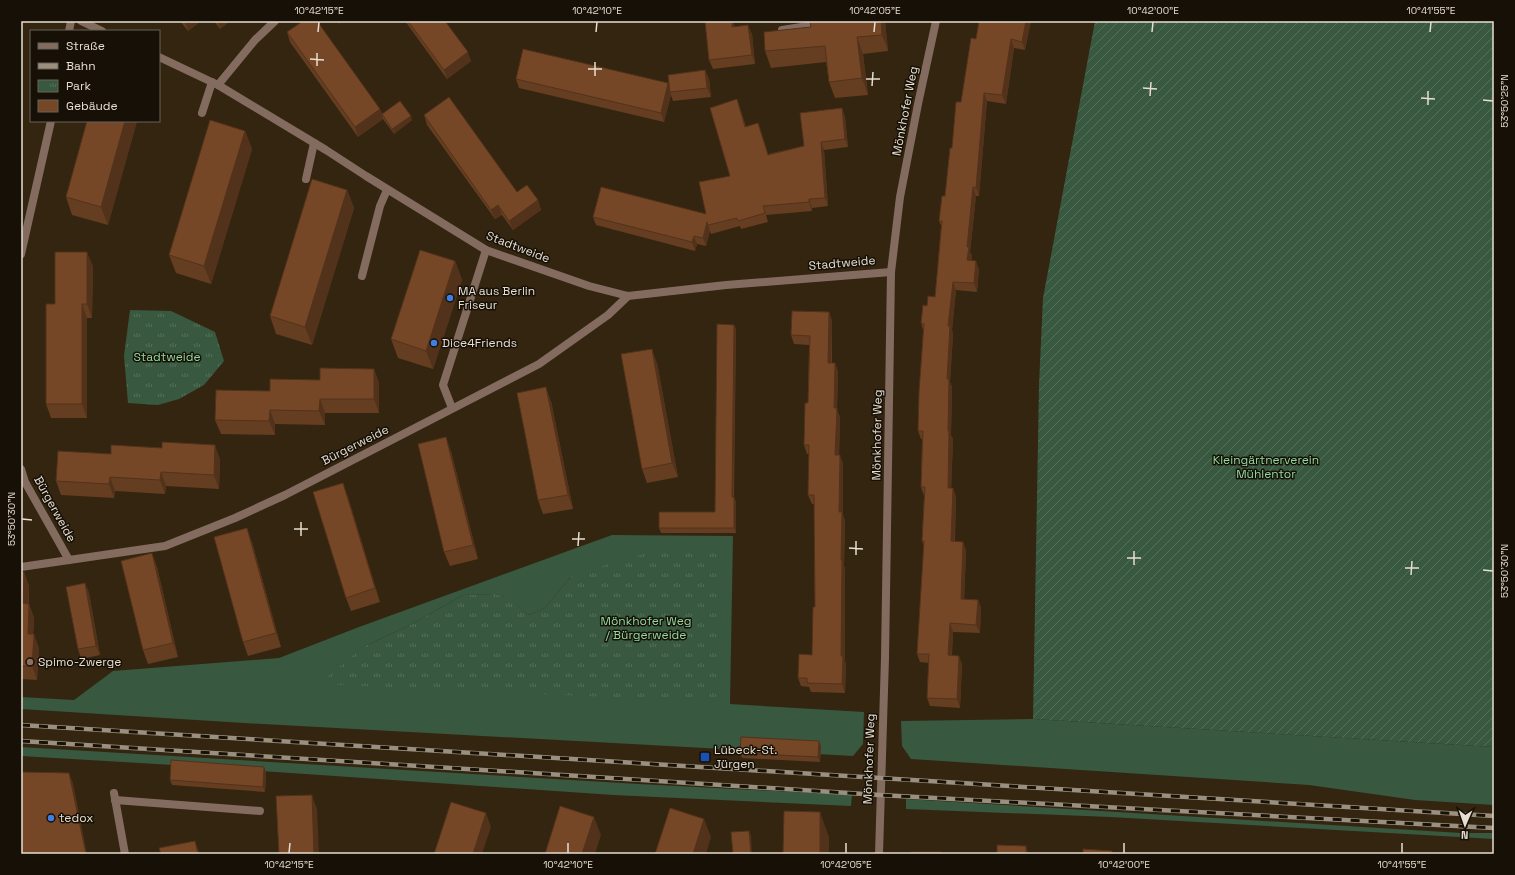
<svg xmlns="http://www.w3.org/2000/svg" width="1515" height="875" font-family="'Space Grotesk',sans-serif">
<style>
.grass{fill:#38583f;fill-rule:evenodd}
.park{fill:url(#park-tufts)}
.garden{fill:url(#garden-furrows)}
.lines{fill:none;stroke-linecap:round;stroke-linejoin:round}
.service{stroke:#836c5f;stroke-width:8}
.minor{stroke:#836c5f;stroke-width:8}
.rail-casing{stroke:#9b907f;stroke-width:4.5}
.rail{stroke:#161007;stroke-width:3;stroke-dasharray:9;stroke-linecap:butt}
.wall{fill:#653d21}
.shaded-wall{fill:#53321b}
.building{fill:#764726;stroke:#53321b}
.ticks{fill:none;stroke:#e7ded1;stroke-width:1.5}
.shop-dot{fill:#3f7fe0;stroke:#161007;stroke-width:1.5}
.education-dot{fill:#8d6e63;stroke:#161007;stroke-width:1.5}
.transit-dot{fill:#1a4fb4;stroke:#161007;stroke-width:1.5}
.labels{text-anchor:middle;stroke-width:3;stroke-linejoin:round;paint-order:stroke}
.street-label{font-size:12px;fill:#e7ded1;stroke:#161007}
.poi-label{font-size:12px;fill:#e7ded1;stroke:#161007;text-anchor:start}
.park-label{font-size:12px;fill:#90daa0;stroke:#161007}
.neatline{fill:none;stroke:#e7ded1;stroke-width:1.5}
.ticks-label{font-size:10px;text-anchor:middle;fill:#e7ded1}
</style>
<defs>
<pattern id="park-tufts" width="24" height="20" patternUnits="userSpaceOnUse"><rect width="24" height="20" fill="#38583f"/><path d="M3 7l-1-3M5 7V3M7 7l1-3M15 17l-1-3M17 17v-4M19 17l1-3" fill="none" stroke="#55705a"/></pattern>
<pattern id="garden-furrows" width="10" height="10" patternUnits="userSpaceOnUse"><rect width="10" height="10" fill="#38583f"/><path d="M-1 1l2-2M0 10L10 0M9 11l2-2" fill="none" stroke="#55705a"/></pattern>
</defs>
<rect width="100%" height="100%" fill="#33250f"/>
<g class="grass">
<path d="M612 535 733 536 730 704 864 712 863 744 853 756 244 723 21 709V697L74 700 113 671 279 658 359 627ZM572 575 716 702 363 647 414 623 463 595 495 594 508 598 529 615 545 608Z"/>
<path d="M1033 719 1494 747V805L1415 800 1309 785 911 759 902 746 901 721Z"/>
<path d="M21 747 639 784 852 795 851 806 613 795 173 765 21 756Z"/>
<path d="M906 799 1461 833H1494V839L1110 817 906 809Z"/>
</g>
<g class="park">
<path d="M130 310 171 311 215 332 224 361 204 385 179 399 158 405 128 403 124 356Z"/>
<path d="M718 551 716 702 319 684 363 647 414 623 463 595 495 594 509 598 529 615 545 608 572 575 650 552Z"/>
</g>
<path class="garden" d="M1095 21H1494V747L1033 719 1039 385 1043 298Z"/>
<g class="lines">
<g class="service">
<path d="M782 30 821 24"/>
<path d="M202 113 212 82"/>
<path d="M306 179 314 143"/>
<path d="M362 276 380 206 387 190"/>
<path d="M452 408 443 385 486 250"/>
<path d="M115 800 260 811"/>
</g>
<g class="minor">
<path d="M81 21 102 31"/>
<path d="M69 31 71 21"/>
<path d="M159 57 218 85 326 150 366 176 486 250 589 286 628 296 726 285 891 272"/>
<path d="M218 85 255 40 275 21"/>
<path d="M21 254 51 121"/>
<path d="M21 469 25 482 69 560"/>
<path d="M21 567 165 546 235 518 285 495 539 364 608 315 628 296"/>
<path d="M114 793 125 854"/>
<path d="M879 854 885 658 891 272 900 197 918 104 936 21"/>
</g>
<g class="rail-casing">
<g id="rail">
<path d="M21 725 1494 816"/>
<path d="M21 741 880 795 1494 828"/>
</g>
</g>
<use href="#rail" class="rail"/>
</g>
<g class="wall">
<path d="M180 21H201L188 31Z"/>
<path d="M214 21H230L220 29Z"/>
<path d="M405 21H445L471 61 447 79Z"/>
<path d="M885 21 888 51 863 54 868 95 835 98 829 82 826 62 771 68 765 51 811 27Z"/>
<path d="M979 21H1031L1025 50 1014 48 1006 104 987 101 979 196H976L970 252 972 256 971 261 979 269 977 292 956 290 952 330 953 334 950 382 952 387 951 435 953 439 951 488H953L956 497 955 542H963L966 551 964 599 978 600 981 608 980 633 953 632 952 656 962 664 960 708 930 706 927 698 929 663 920 662 917 654 924 546 922 541 924 496 921 487 922 439H921L918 431 923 330 921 323 927 306 935 297 941 226 939 221 945 196 952 148 961 102 976 39Z"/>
<path d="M735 26 752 34 755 64 713 69 709 60Z"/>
<path d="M287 32 380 109 382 114 412 120 394 134 383 119 358 137 290 42Z"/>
<path d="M705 70 709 79 711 97 673 101 671 95 664 122 519 88 516 79 668 83 669 86Z"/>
<path d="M740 108 746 127 758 123 768 154 804 146 842 108 845 117 848 147 824 150 828 206 812 208V211L766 215 768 222 741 229 740 226 711 234 710 231 706 246 697 244 695 251 596 225 593 217 706 214 730 176Z"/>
<path d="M424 115 517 192 538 200 541 210 513 230 502 215 495 219 427 125Z"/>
<path d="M87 121H137L108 225 72 215 66 197Z"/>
<path d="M245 131 252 149 211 284 176 273 169 255Z"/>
<path d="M347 190 354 208 312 345 276 334 270 316Z"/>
<path d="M455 261 462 280 433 369 398 358 391 339Z"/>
<path d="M93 266 92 318H87V418H51L46 404 55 304Z"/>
<path d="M829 312 832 321V363H835L838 372 837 410 840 417 839 455 843 464V515L845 521 844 566 845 568V661L846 665 845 693 811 692 809 687 801 686 798 678 812 655 815 607 814 504H812L808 495 809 454H807L804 445 808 403 809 345 794 344 791 335Z"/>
<path d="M734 325 736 329 734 497 736 502V533H661L659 528 715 512Z"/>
<path d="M657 363 678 477 647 483 642 469Z"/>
<path d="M374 369 379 383V413H325V425L275 424V435L221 434 215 420 270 391Z"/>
<path d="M551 401 573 509 543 514 538 500Z"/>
<path d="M451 451 478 559 450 566 444 552Z"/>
<path d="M220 459 219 489 166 486 165 494 115 491 114 498 61 495 56 481Z"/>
<path d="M348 497 380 602 351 611 346 598Z"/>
<path d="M252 542 281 647 248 656 243 642Z"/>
<path d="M152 553 157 567 178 657 148 664 143 650Z"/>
<path d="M21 572H24L29 586V604L34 618 33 634 39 648 37 680 21 679Z"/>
<path d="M85 583 89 593 100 655 81 659 78 649Z"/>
<path d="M821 746 820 762 742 758 740 753Z"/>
<path d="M264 767 266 772 265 792 172 785 170 780Z"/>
</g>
<g class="shaded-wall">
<path d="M186 21H201L188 31 185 22Z"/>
<path d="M220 21H230L220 29 218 22Z"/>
<path d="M337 21H343L339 24Z"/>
<path d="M732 21H733L735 27H732Z"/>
<path d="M881 21H885L888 51 882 35Z"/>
<path d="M1026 21H1031L1025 50 1022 42Z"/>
<path d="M748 25 752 34 755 64 752 55Z"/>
<path d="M857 37 863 54 868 95 862 78Z"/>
<path d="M1011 39 1014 48 1006 104 1002 95Z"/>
<path d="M468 52 471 61 447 79 444 70Z"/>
<path d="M705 70 709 79 711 97 707 88Z"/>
<path d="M668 83 671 92H670L671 95 664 122 661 113Z"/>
<path d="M984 93 987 101 979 196 976 188Z"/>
<path d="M842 108 845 117 848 147 845 139Z"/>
<path d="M380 109 383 119 358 137 355 127Z"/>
<path d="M411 116 412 120 394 134 392 129Z"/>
<path d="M125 121H137L108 225 101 207Z"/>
<path d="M758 123 761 131 771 163 768 155Z"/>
<path d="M245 131 252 149 211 284 204 266Z"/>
<path d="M821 142 824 150 828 206 825 198Z"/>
<path d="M973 187 976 196 970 252 972 256 970 269 967 260V247Z"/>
<path d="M347 190 354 208 312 345 305 327Z"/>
<path d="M809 199 812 208V211L809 202Z"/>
<path d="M538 200 541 210 513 230 509 221Z"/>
<path d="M498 205 502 215 495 219 491 210Z"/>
<path d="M707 222 710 231 706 246 703 238Z"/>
<path d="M694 236 697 244 695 251 692 242Z"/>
<path d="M87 252 93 266 92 318 87 304Z"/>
<path d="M455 261 462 280 433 369 426 351Z"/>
<path d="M976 261 979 269 977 292 974 283Z"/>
<path d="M953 282 956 290 952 330 953 334 950 382 952 387 951 435 953 439 951 497 948 488V431L947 379 948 326Z"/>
<path d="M82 304 87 318V418L82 404Z"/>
<path d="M829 312 832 321 831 372 828 363Z"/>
<path d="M734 325 736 329 733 502 732 497Z"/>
<path d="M652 349 657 363 678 477 672 463Z"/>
<path d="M835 363 838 372 837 410 840 417 839 464 835 455 834 408Z"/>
<path d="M374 369 379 383V413L374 399Z"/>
<path d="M546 387 551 401 573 509 568 495Z"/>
<path d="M320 399 325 413V425L319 411Z"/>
<path d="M270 410 275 424V435L269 421Z"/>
<path d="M446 437 451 451 478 559 473 545Z"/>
<path d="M215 445 220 459 219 489 214 475Z"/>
<path d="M840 455 843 464V515L845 521 844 566 845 568V661L846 665 845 693 842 684 839 512Z"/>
<path d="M161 472 166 486 165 494 160 480Z"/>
<path d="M110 477 115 491 114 498 109 484Z"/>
<path d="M343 483 348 497 380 602 375 588Z"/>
<path d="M953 488 956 497 954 550 951 541Z"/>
<path d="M734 497 736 502V533L734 528Z"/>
<path d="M247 528 252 542 281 647 276 633Z"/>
<path d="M963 542 966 551 964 607 961 599Z"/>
<path d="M152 553 157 567 178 657 173 643Z"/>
<path d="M24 572 29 586 28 617 23 603Z"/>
<path d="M85 583 89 593 100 655 96 646Z"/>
<path d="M978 600 981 608 980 633 976 625Z"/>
<path d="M29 604 34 618 33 648 28 634Z"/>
<path d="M950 623 953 632 951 664 948 655Z"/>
<path d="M34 634 39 648 37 680 32 666Z"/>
<path d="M959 656 962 664 960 708 957 699Z"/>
<path d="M819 741 821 746 820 762 818 757Z"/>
<path d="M264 767 266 772 265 792 263 787Z"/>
<path d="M69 773 73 783 87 854H86Z"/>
<path d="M312 795 317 809 319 854H314Z"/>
<path d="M820 812 829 837V854H820Z"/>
<path d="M486 813 491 827 482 854H473Z"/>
<path d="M594 817 601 835 595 854H582Z"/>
<path d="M704 819 711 837 706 854H693Z"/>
<path d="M749 831 751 835 752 854H751Z"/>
<path d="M195 841 200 854H198Z"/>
<path d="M1026 846 1029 854H1026Z"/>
</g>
<g class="building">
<path d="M303 21H317L380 109 355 127 287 32Z"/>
<path d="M408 21H445L468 52 444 70Z"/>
<path d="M705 21H732V27L748 25 752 55 709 60Z"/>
<path d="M810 21H881L882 35 857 37 862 78 829 82 825 46 765 51 764 32 811 27Z"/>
<path d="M979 21H1026L1022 42 1011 39 1002 95 984 93 976 188 973 187 967 247H969L967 260 976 261 974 283 953 282 948 326H950L947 379H949L948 431H949L948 488H953L951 541 963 542 961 599 978 600 976 625 950 623 948 655 959 656 957 699 927 698 929 654H917L924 541H922L925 487H921L923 431H918L919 392 924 324 921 323 923 305 927 306 928 296 935 297 942 221H939L942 196H945L950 148H952L956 102H961L971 38 976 39Z"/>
<path d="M523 49 668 83 661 113 516 79Z"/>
<path d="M705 70 707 88 670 92 668 75Z"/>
<path d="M449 97 517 192 527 185 538 200 509 221 498 205 491 210 424 115Z"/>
<path d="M737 99 745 127 758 123 768 155 804 146 800 113 842 108 845 139 821 142 825 198 809 199V202L763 206 765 213 738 221 737 218 708 225 707 222 703 238 694 236 692 242 593 217 601 187 706 214 699 182 730 176 710 108Z"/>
<path d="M400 101 411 116 392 129 382 114Z"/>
<path d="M210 120 245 131 204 266 169 255Z"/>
<path d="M87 121H125L101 207 66 197Z"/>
<path d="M312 179 347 190 305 327 270 316Z"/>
<path d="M420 250 455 261 426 351 391 339Z"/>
<path d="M55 252H87V304H82V404H46V304H55Z"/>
<path d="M792 311 829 312 828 363H835L834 408H837L835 455H840L839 512H842L841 560H842L841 656H843L842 684 807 683V678H798L799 654 812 655 813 607H815L814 495H808L809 445H804L805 403H808L810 336 791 335Z"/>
<path d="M717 324 734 325 732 497H734V528H659V512H715Z"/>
<path d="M652 349 672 463 642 469 621 354Z"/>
<path d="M320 368 374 369V399H320L319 411 270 410 269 421 215 420 216 390 270 391V379L320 380Z"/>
<path d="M546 387 568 495 538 500 517 393Z"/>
<path d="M446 437 473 545 444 552 418 444Z"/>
<path d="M162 442 215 445 214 475 161 472 160 480 110 477 109 484 56 481 58 451 111 454V445L162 448Z"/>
<path d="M343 483 375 588 346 598 313 492Z"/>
<path d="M247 528 276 633 243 642 214 537Z"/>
<path d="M152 553 173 643 143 650 121 561Z"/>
<path d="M21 572H24L23 603 29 604 28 634H34L32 666H21Z"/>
<path d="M85 583 96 646 78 649 66 587Z"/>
<path d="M741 737 819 741 818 757 740 753Z"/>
<path d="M171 760 264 767 263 787 170 780Z"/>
<path d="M21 772 69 773 86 854H21Z"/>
<path d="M312 795 314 854H279L276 796Z"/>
<path d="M451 802 486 813 473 854H434Z"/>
<path d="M560 806 594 817 582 854H545Z"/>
<path d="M670 808 704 819 693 854H655Z"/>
<path d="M784 811 820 812V854H783Z"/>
<path d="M749 831 751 854H733L731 832Z"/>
<path d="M195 841 198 854H161L159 848Z"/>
<path d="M997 845 1026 846V854H997Z"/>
<path d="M1083 849 1112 851V854H1083Z"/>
<rect x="911" y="852" width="30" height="2"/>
</g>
<path class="ticks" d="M318 32 319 22M596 32 597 22M874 32 875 22M1152 32 1153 22M1430 32 1431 22M310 59 324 60M317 66V53M588 69H602M595 76V62M866 79H880M872 86 873 72M1143 88 1157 89M1150 96 1151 82M1421 98 1435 99M1483 100 1493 101M1428 105V91M22 519 32 520M294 529H308M301 536V522M572 539H585M578 546 579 532M849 548 863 549M856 555V541M1127 558H1141M1134 565V551M1405 568H1419M1483 570 1493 571M1411 575 1412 561M289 853 290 843M568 853V843M846 853V843M1124 853V843M1402 853V843"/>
<g class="shop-dot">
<circle cx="450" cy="298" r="4"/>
<circle cx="434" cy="343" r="4"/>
<circle cx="51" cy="818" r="4"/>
</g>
<circle class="education-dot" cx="30" cy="662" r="4"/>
<rect class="transit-dot" x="700" y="752" width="10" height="10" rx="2"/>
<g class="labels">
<g class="street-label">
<text transform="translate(905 111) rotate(-79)" y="4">Mönkhofer Weg</text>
<text transform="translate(518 247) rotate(21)" y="4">Stadtweide</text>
<text transform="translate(842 263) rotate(-5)" y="4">Stadtweide</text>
<text transform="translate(877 435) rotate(-89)" y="4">Mönkhofer Weg</text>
<text transform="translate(355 445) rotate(-27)" y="4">Bürgerweide</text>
<text transform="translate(55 509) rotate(61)" y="4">Bürgerweide</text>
<text transform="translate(869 759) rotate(-88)" y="4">Mönkhofer Weg</text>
</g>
<g class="poi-label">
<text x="458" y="295">MA aus Berlin<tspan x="458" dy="14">Friseur</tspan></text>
<text x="442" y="347">Dice4Friends</text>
<text x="38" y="666">Spimo-Zwerge</text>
<text x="714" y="754">Lübeck-St.<tspan x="714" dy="14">Jürgen</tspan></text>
<text x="59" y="822">tedox</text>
</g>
<g class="park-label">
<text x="167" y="361">Stadtweide</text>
<text x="1266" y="464">Kleingärtnerverein<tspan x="1266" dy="14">Mühlentor</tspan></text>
<text x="646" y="625">Mönkhofer Weg<tspan x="646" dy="14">/ Bürgerweide</tspan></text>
</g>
</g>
<rect width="1515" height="875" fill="none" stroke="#161007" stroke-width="44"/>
<rect x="30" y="30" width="130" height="92" fill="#161007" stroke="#6a6258"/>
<rect x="38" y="43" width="20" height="6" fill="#836c5f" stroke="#6a6258"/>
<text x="66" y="50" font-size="12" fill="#e7ded1">Straße</text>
<rect x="38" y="63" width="20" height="6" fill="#9b907f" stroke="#6a6258"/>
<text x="66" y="70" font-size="12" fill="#e7ded1">Bahn</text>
<rect x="38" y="80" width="20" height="12" fill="url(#park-tufts)" stroke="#6a6258"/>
<text x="66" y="90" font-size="12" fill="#e7ded1">Park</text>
<rect x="38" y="100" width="20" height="12" fill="#764726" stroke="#6a6258"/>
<text x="66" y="110" font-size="12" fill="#e7ded1">Gebäude</text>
<g transform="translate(1465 825) rotate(182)" stroke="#161007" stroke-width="3" paint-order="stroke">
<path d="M0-3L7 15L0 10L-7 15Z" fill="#e7ded1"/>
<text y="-6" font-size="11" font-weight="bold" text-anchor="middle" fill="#e7ded1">N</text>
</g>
<rect x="22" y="22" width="1471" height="831" class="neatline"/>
<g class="ticks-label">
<text x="319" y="14">10°42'15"E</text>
<text x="597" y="14">10°42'10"E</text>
<text x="875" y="14">10°42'05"E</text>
<text x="1153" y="14">10°42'00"E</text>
<text x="1431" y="14">10°41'55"E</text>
<text transform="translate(1504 101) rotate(-90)" y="4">53°50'25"N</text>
<text transform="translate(11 519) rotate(-90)" y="4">53°50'30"N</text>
<text transform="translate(1504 571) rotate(-90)" y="4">53°50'30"N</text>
<text x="289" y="868">10°42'15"E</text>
<text x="568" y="868">10°42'10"E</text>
<text x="846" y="868">10°42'05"E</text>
<text x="1124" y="868">10°42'00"E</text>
<text x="1402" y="868">10°41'55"E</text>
</g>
</svg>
